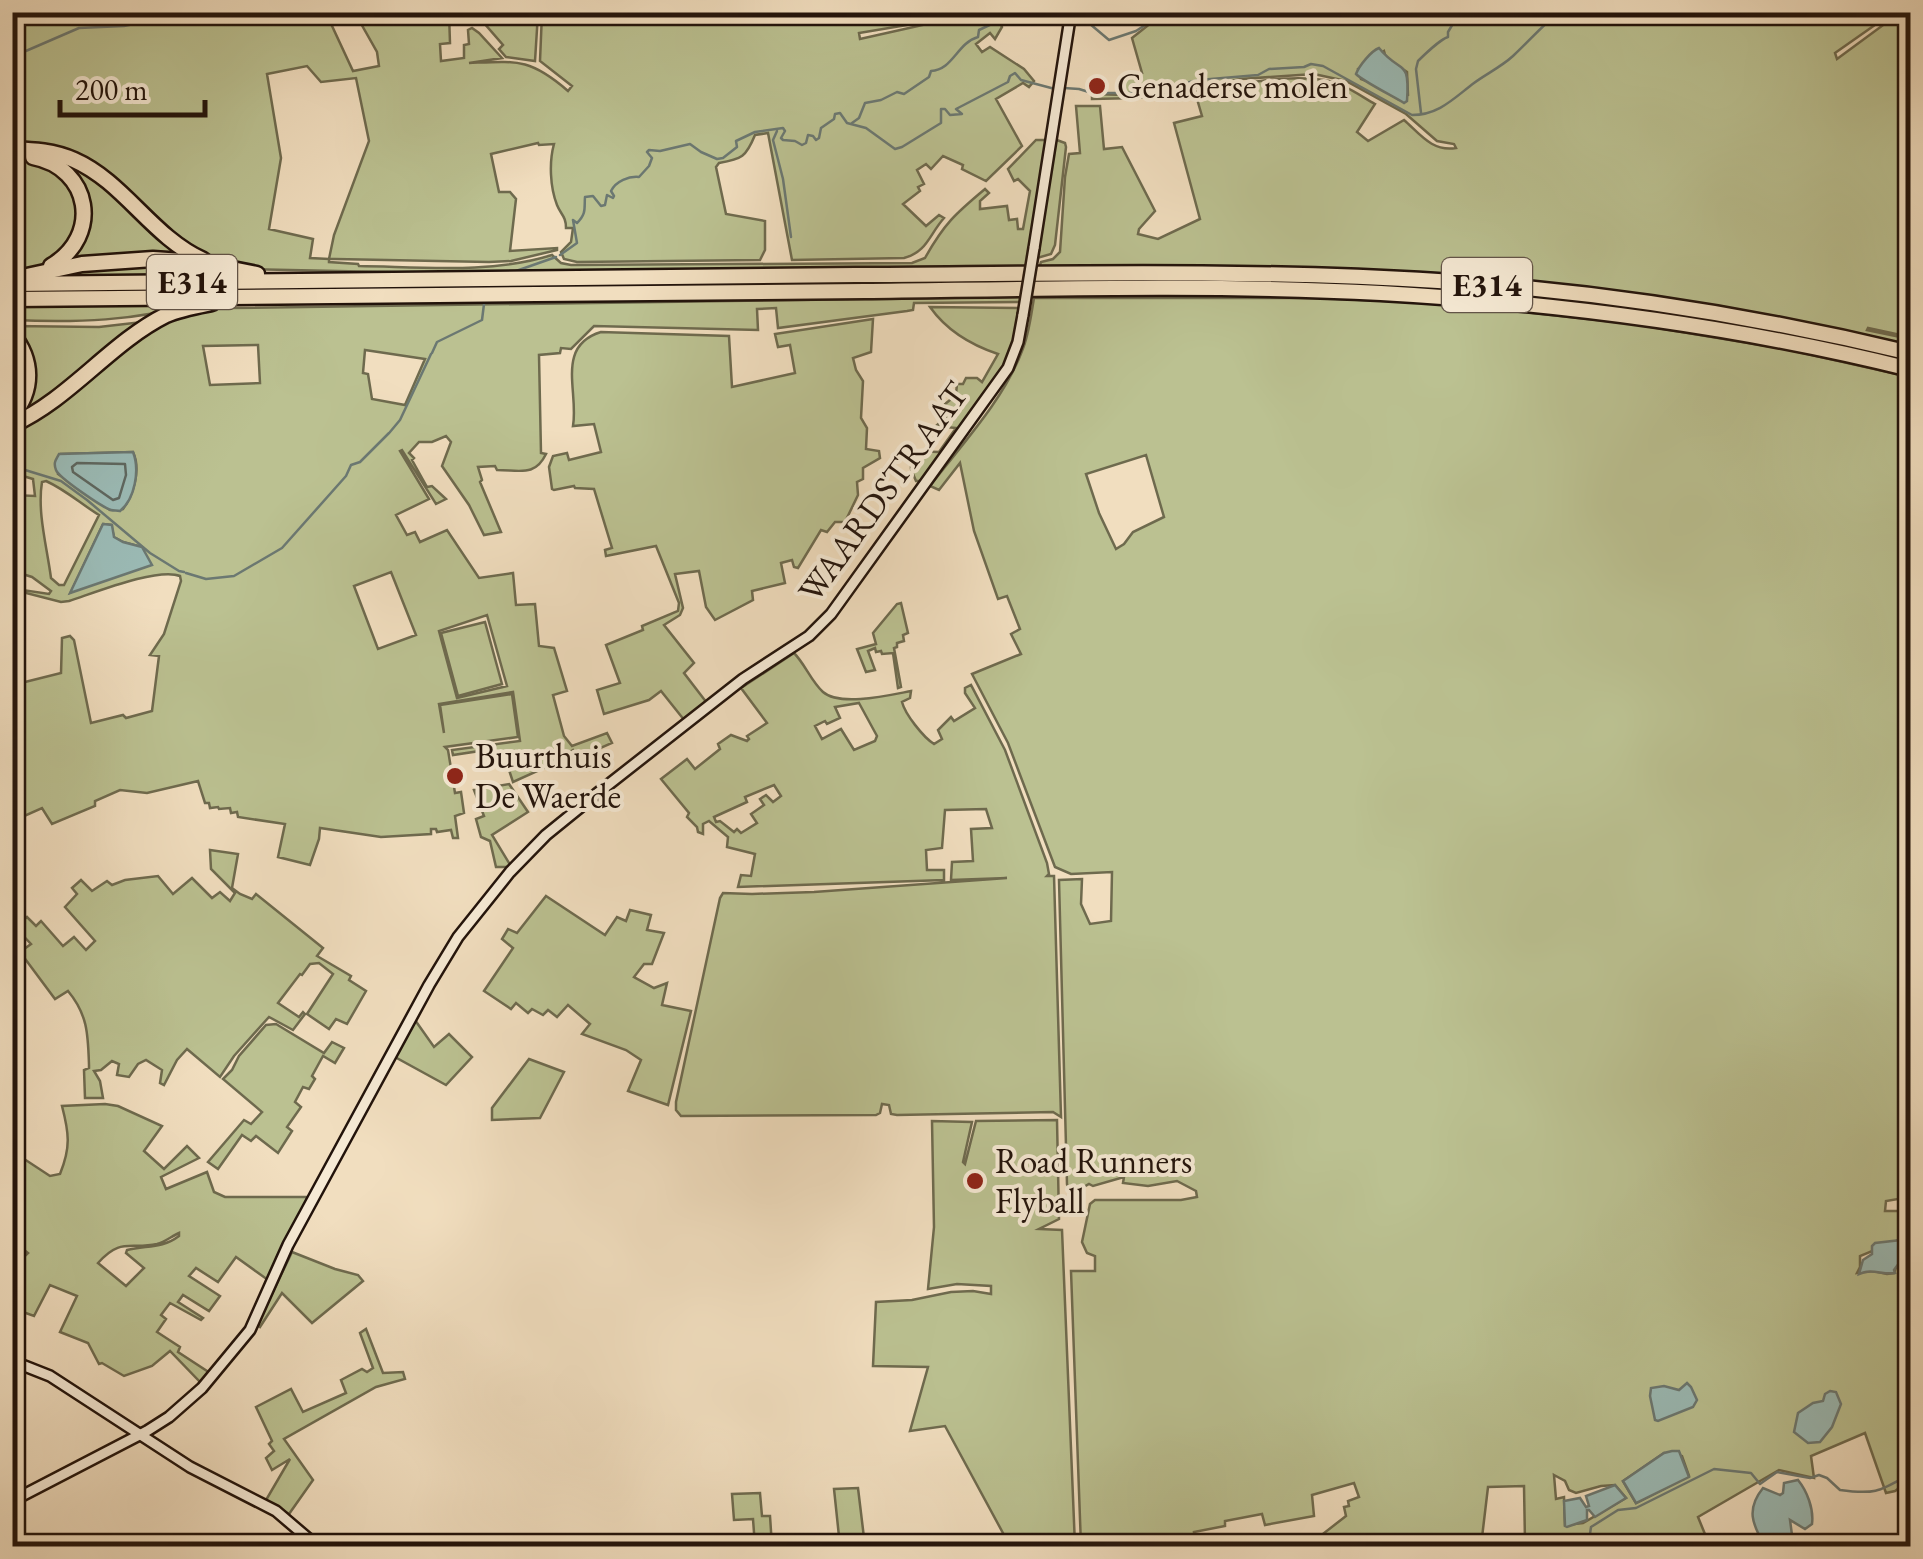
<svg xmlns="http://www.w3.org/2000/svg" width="1923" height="1559" font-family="'EB Garamond',serif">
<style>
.green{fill:#bbc191;stroke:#6e6a4e;stroke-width:2.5;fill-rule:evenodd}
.water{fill:#9bbbb6;stroke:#6b7872;stroke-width:2.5}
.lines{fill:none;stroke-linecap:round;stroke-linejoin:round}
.shore{stroke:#5e6760;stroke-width:2.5}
.stream{stroke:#6b7872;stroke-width:2.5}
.secondary-casing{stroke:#22130b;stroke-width:14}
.highway-casing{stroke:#22130b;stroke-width:19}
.secondary{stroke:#f6ead5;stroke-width:9}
.highway{stroke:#f1debf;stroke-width:14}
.secondary-bridge-casing{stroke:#22130b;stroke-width:14;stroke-linecap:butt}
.secondary-bridge{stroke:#f6ead5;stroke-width:9}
.poi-dot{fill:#8f2418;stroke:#f6ead5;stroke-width:4}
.labels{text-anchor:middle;stroke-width:8;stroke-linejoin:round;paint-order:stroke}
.shield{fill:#f6ead5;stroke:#625448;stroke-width:2.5}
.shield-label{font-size:32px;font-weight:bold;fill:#22130b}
.poi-label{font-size:35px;fill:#22130b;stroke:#f6ead5;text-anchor:start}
.street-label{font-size:35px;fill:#22130b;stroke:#f6ead5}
</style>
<rect width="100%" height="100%" fill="#f1debf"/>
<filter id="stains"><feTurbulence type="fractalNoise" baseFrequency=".002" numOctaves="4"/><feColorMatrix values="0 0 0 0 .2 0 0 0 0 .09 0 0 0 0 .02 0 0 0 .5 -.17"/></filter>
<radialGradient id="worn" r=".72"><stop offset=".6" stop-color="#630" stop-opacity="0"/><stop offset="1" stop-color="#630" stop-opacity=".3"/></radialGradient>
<g class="green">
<path d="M12 13H326L353 71 379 66 377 52 355 13H449L450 43 440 44 441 61 464 58V45L469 44 468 30 472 28 479 33 502 58 469 63C517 61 530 58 568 91L572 86 540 61 542 13H904L907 25 859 33 860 39 976 13H1012L999 21 1002 27 995 39 990 33 976 44 982 52 990 47 1024 69 1034 81 1029 87 1023 83 996 99 1022 146 986 181 962 169 963 165 943 156 931 169 926 164 917 170 924 184 918 187 920 191 903 204 926 226 939 215 944 218C929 235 927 252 904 258L792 260 768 133 755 135C746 157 742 159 719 163L716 167 726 214 765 221V250L760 260 577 262 564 259 561 252 571 242 573 228H566C566 216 561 215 557 205 550 187 549 162 554 144L539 145 538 143 491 154 499 192H510L516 199 510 251 557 248V250L511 261 489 262 335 259H329V262L358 264 359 266C423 267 491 274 552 255L561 263 571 265 912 263 925 258C944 224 955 214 985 189L989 193 980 201V209L1007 206 1009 220 1017 219 1018 229H1023L1030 191 1018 179 1014 181 1008 169 1036 140H1048L1028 268 480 274 246 269 190 247 121 186 87 161 13 144ZM307 66 321 82 356 78 369 141 334 235 329 259 310 258 313 239 269 229 281 158 267 74Z"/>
<path d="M485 13H538L535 61 506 57 499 49 503 45 484 23Z"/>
<path d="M1150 13H1892L1835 53 1837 59 1894 17 1902 13H1910V337L1868 328 1867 330 1910 339V348L1584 289 1039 268 1041 262 1053 259 1060 252 1065 177 1069 154 1080 153 1076 106H1100L1104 149 1122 147 1155 211 1139 229 1138 234 1158 239 1200 219 1174 123 1202 116 1195 92C1237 85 1282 74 1324 80 1343 83 1359 95 1375 104L1357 132 1368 141 1404 120C1420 134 1432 152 1456 148L1454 144 1437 141 1406 114 1346 81 1314 74 1241 79 1139 98 1092 99V94L1123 95 1121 76 1142 73 1132 38 1151 23ZM1384 51 1386 58 1407 72 1408 95 1398 99 1372 83 1361 79 1358 69Z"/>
<path d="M1054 139 1065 143 1066 147 1055 245 1051 254 1037 258Z"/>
<path d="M12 157C31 160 57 167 68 183 88 209 75 251 48 265 39 270 27 271 17 274H12Z"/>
<path d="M72 165 100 181 187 255 68 262 86 226 69 170Z"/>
<path d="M183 263 243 277 35 278 51 273Z"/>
<path d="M1023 297V302L914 303 913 310 907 311 778 328 776 308 757 309 758 330 594 326 571 349 561 348 560 353 539 355 541 453 546 454C535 477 520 470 497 470L495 466 478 467 482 480 480 482 501 532 484 535 469 505 442 466 451 442 446 436 432 442H419L409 453 414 458 412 460 427 487 432 486 446 499 436 504 402 450 400 451 429 499 396 515 407 535 415 532 420 542 447 530 479 578 513 573 516 605 535 604 539 646 554 648 567 691 553 695 564 736 572 746 607 733 612 743 578 758 573 750 553 764 513 782 503 752H494L493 749 453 755 452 750 520 741 513 692 439 704 444 733 440 705 512 694 518 737 445 747 448 750 455 793 461 792 464 813 455 816 458 838H453L451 830 437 832 436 829H431V834L381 837 320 828 319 839 310 865 278 857 285 824 238 817 237 812 231 813 230 808 219 809 218 807 210 808 209 803H205L198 781 147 793 120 790 95 801V806L52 824 42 808 13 821V685L61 673 62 638 70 636 74 640 91 723 123 715 126 718 152 711 159 656 150 655 164 634 181 581 180 576C158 567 94 593 69 601L61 602 22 592 23 590 49 594 51 591 32 577 13 571V495L35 496 33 479 13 473 12 432C68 406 109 357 160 325 180 313 206 309 229 308ZM258 345 260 383 210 385 203 346ZM365 350 425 359 405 405 372 399 368 374 363 373ZM133 452C141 469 134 494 123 509L110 510 58 474 61 454ZM46 481C66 490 81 504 99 515L64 585H59L51 578C47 547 37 512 42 482ZM103 524 111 525 114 537 123 542 142 547 145 556 71 592ZM391 572 416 635 378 649 354 586ZM487 615 507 686 457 698 439 631Z"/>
<path d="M1034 298H1319L1451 304 1633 324 1785 349 1910 377V1197L1886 1201 1885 1211H1910V1239H1901L1860 1256V1267L1857 1273 1873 1271 1887 1274 1894 1273 1901 1253 1910 1252V1480L1895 1491 1886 1493 1865 1433 1811 1456 1814 1478 1779 1470 1698 1517 1709 1544 1705 1546H1518L1525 1542 1524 1486 1488 1487 1481 1546H1318L1320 1545 1319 1537 1346 1516 1344 1507 1349 1506 1348 1501 1359 1497 1354 1483 1312 1495 1314 1516 1265 1525 1262 1514 1225 1521V1526L1194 1532 1195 1539 1192 1540V1543L1177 1546H1081L1071 1271H1095V1256L1087 1253 1082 1242 1090 1204 1095 1200H1181L1197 1197 1196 1191 1177 1181 1148 1186 1123 1183 1124 1177 1093 1186 1089 1184 1082 1188 1075 1198H1070L1067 1184 1059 880 1082 879 1081 904 1090 924 1111 921 1112 872 1071 874 1055 867 1008 743 972 674 1021 654 1011 634 1020 629 1007 596 998 599 974 531 960 463 939 490 930 486C962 444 1003 401 1022 351 1029 335 1031 315 1034 298ZM1146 455 1164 517 1133 532 1124 544 1116 549 1099 513 1086 474ZM1664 1453 1682 1456 1689 1476 1636 1503 1623 1481ZM1554 1475 1565 1481 1569 1490 1576 1493 1601 1486 1615 1485 1626 1498 1583 1523 1565 1525 1564 1497 1556 1499Z"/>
<path d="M197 303C137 321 75 323 13 320L12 305Z"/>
<path d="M930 307 1021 308 1018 328 1005 367 922 481H916L911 469V451L939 452 956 428 936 426 946 417 940 408 950 400 952 394H956L957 384H963L966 378H977L982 382 998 354C971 345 947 331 930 307Z"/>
<path d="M873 319 871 352 853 358 856 370 863 381 861 418 867 428 866 449 879 451 880 458 863 468V479L857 482 858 495 845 522H835L827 532 821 530 798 568 794 567 792 560 781 563 785 583 752 591 753 600 715 620 706 607 699 571 675 574 683 608 680 615 664 625 694 663 684 673 707 703 685 721 661 691 649 700 604 714 597 690 620 683 606 645 643 630 642 626 678 611 679 603 656 546 606 556 605 550 612 548 594 489 575 488 574 486 554 490 552 489 549 467 553 456 567 453 569 460 601 452 594 424 573 426C579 392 555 346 601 332L729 336 732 387 795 373 790 345 778 347 775 334Z"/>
<path d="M151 321 13 423 30 386 13 326 99 327Z"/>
<path d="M901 603 908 633 903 635 904 641 897 643V647L894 648 901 687 898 688 893 653 882 654 881 651 876 652 875 648 868 651 875 670 866 672 857 649 876 644 873 633 897 604Z"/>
<path d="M485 622 502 684 458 696 441 633Z"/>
<path d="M794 653C805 664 811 681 823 692 840 707 890 695 911 691L910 698 902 702C905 714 923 737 934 744L942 739 938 730 951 717 954 721 975 708 965 693V688L971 685 1005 750 1047 863 1049 874 1047 876H1054L1061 1117 1053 1112 897 1115 891 1114 889 1105 882 1104 880 1113 876 1115 681 1116 676 1110V1102L720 898 723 893 752 894 814 892 1007 878 951 880 952 862 973 861 971 829 992 828 986 809 945 810 942 848 926 850 927 870H944V880L738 887 741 875 751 876 755 854 727 847 728 837 709 821 703 824V834L698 832 697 827 687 817 689 813 661 779 687 759 695 769 720 749 718 744 731 735 747 741 749 739 747 736 767 723 741 688ZM859 703 877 736 875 741 854 750 841 729 822 739 815 726 825 721 827 724 840 718 835 707ZM774 785 781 796 773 802 766 795 760 799 764 805 751 814 757 823 741 833 737 829 734 832 720 821 716 822 714 817 747 802 745 797Z"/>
<path d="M509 784 528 812 492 835 509 863 513 864 510 867H496L490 841 481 837 476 819 484 816 474 790Z"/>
<path d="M210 850 238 854 232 888 240 894 252 899 256 894 323 948 317 956 351 976 349 980 366 991 347 1024 336 1019 329 1029 307 1014 333 974 319 963 310 964 302 975 300 974 278 1003 299 1017 303 1012 305 1014 293 1030 269 1017 234 1056 220 1077 187 1049 177 1060 164 1085 160 1083 162 1070 146 1060 138 1064 129 1077 117 1075 119 1064 112 1061 101 1070 94 1071 100 1081 103 1098H85L84 1070 89 1068V1065C88 1035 88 1015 68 991L55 999 20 952 31 944 15 927 27 917 36 926 41 921 63 946 74 937 86 950 95 941 65 907 77 894 72 888 81 880 92 891 107 881 112 885 125 880 158 876 173 894 192 878 212 898 220 892 230 901 235 893 211 869Z"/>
<path d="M546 896 605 935 617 917 626 921 630 910 651 915 647 930 664 933 652 964H644L634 977 654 988 667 983 662 1005 691 1011 668 1105 628 1091 641 1060 626 1050 582 1034 590 1024 568 1005 557 1017 548 1010 543 1015 532 1009 528 1013 516 1003 511 1009 484 991 513 948 502 939 508 929 517 933Z"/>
<path d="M415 1020 434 1047 449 1034 472 1057 446 1085 395 1057Z"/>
<path d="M276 1024 324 1053 332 1042 344 1048 335 1063 323 1056 312 1076 315 1079 309 1089 303 1087 295 1102 301 1107 287 1127 292 1131 278 1153 256 1136 251 1141 242 1135 218 1169 208 1162 244 1120 251 1124 262 1112 223 1079 232 1070 239 1056 266 1025Z"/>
<path d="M529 1059 564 1072 540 1118 492 1120V1108Z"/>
<path d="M105 1104 118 1106 162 1126 144 1151 164 1169 187 1146 199 1158 161 1177 166 1189 207 1172 214 1192 225 1197H306L308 1201 268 1280 236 1257 218 1282 196 1268 189 1276 220 1296 209 1311 183 1295 178 1302 203 1318 201 1320 170 1303 161 1315 166 1319 157 1332 180 1347 178 1352 207 1371 208 1378 202 1384 170 1351 152 1366 124 1376 102 1363 99 1364 88 1343 60 1332 77 1296 50 1285 34 1316 23 1312 13 1321V1267L28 1253 23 1249 13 1248 12 1151 50 1176 60 1174C71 1147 69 1133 62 1106ZM179 1233V1236C162 1249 146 1245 127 1250L126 1253 144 1268 126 1286 98 1263C121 1237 130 1250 157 1244 165 1242 172 1236 179 1233Z"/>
<path d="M1057 1120 1059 1219 1039 1229 1062 1230 1075 1546H1010L945 1426 910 1431 928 1367 873 1366 876 1302 912 1300 951 1292 973 1291 991 1294V1286L957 1284 928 1289 934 1227 932 1121 972 1122 963 1162 965 1164 976 1121Z"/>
<path d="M292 1252 335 1269 358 1275 363 1281 312 1323 282 1293 260 1327 257 1325Z"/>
<path d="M366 1329 383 1373 403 1372 405 1379 376 1387 284 1439 313 1480 289 1514 266 1500 290 1459 272 1470 266 1458 274 1451 269 1444 272 1441 256 1407 291 1389 303 1412 346 1393 341 1380 362 1369 367 1372 373 1368 360 1333Z"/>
<path d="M858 1488 865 1546H840L834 1489Z"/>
<path d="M760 1493 762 1516H770L772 1546H755L753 1519 734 1520 732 1494Z"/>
</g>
<g class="water">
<path d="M1379 48C1401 75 1410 57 1407 101L1404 103C1393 96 1364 82 1356 74 1359 66 1371 51 1379 48Z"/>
<path d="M133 452C140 470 135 499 120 511 117 510 114 511 111 510 102 507 59 478 56 470 53 462 56 460 59 454Z"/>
<path d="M103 524 112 525 114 537 123 542 142 547 152 565 70 593Z"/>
<path d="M1910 1239 1907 1250 1910 1252 1902 1253V1259L1894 1270 1895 1273C1882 1275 1872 1268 1859 1274L1863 1260 1872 1254V1246L1875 1243Z"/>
<path d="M1687 1383 1691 1387 1697 1400 1693 1407 1658 1421 1655 1420 1650 1396 1651 1388 1664 1386 1679 1390Z"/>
<path d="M1830 1391 1836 1392 1841 1404 1832 1427 1820 1442 1808 1443 1794 1432 1798 1413 1813 1403 1823 1401 1825 1394Z"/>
<path d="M1672 1451H1679L1689 1477 1636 1503 1623 1481 1664 1453Z"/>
<path d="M1798 1480C1807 1491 1814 1509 1812 1524L1805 1529 1790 1520 1792 1535 1789 1546H1765C1752 1524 1746 1509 1763 1488L1780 1495 1783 1493 1784 1483Z"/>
<path d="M1615 1485 1626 1498 1595 1517 1589 1510H1587V1520L1567 1527 1565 1526 1564 1501 1580 1498 1586 1507 1589 1506 1586 1496Z"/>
</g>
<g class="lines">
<path class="shore" d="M77 463 125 464 126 475 119 498 113 500 73 472 72 467Z"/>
<g class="stream">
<path d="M1051 12 1056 18 1065 21"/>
<path d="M1075 21 1090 24 1109 40 1136 31 1165 12"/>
<path d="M12 57 79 28 124 26 144 22 197 20 196 12"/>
<path d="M1064 88 1079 89 1092 93H1142L1199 80 1258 75 1269 69 1304 67 1311 64 1323 66 1412 115C1439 115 1454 98 1474 83 1486 74 1501 67 1513 56 1529 41 1542 26 1559 12"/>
<path d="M1421 113 1416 69 1418 61C1424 55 1441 39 1448 37V32L1460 12"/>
<path d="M852 123 859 118 865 103 881 100 897 92 904 94 929 77 931 71C953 70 957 43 978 37L979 30 998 21 1000 12"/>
<path d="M777 131 773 140 783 179 791 237"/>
<path d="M560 255 577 243 573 220 577 223C587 213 584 208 585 197L593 196 601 206 605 205 607 195 613 198 614 196 611 191C616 181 629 176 639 177L649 166 652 158 647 152 649 150 660 151 690 144 701 152 717 159 723 158 737 147 736 141 755 132 783 128 785 131 781 138 783 140 795 141 802 145 806 143 808 135 813 136 816 140 819 138 821 128 834 119 835 114 840 113 847 123 866 128 895 149 902 147 941 123V109H945L950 115 962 114 956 109 1008 82 1010 76 1015 73 1021 80 1055 89"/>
<path d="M484 272 516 271 556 257"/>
<path d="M432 353 437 342 482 320 484 304"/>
<path d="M390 432 400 420 431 354"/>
<path d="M12 466 61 481 87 500 150 553 179 571 184 572"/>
<path d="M186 573 206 579 234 576 282 548 346 476 351 465 360 462 389 433"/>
<path d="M1585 1546 1589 1541 1591 1527 1618 1510 1636 1508 1714 1469 1751 1473 1760 1484 1777 1472 1810 1478 1819 1475 1827 1478 1840 1490C1876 1495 1880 1491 1910 1474"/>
</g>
<g class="secondary-casing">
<g id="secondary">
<path d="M1034 248 1071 12"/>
<path d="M12 1361 50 1376 190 1467 276 1511 317 1546"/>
<path d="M12 1501 147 1431 169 1417 202 1388 250 1330 288 1245 429 985 458 937 510 872 546 835 599 792 743 679 809 636 831 614 1008 368 1018 342 1023 315"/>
</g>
</g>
<g class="highway-casing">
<g id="highway">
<path d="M12 149C34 150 54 151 74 160 124 182 152 237 203 260"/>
<path d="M33 157C91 168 102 236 51 266"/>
<path d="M22 277 82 264 153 259 197 262 257 274"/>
<path d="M12 284C293 281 574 278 855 275 1049 274 1244 269 1438 281 1597 291 1756 316 1910 353"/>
<path d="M12 299C296 296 580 294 864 291 1036 289 1209 284 1381 293 1559 303 1737 326 1910 369"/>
<path d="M12 334C33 360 34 390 12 416"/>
<path d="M12 425C70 399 110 343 166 315 180 309 197 306 212 303"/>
</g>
</g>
<use href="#secondary" class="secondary"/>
<use href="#highway" class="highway"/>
<g class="secondary-bridge-casing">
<path id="secondary-bridge" d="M1023 315 1034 248"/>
</g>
<use href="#secondary-bridge" class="secondary-bridge"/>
</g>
<g class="poi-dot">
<circle cx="1097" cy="86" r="10"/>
<circle cx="455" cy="776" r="10"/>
<circle cx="975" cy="1181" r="10"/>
</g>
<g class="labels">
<g class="shield">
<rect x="147" y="255" width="90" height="54" rx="8"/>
<rect x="1442" y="258" width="90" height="54" rx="8"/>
</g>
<g class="shield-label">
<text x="192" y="293">E314</text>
<text x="1487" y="296">E314</text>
</g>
<g class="poi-label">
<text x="1117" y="98">Genaderse molen</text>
<text x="475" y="768">Buurthuis<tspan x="475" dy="40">De Waerde</tspan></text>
<text x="995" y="1173">Road Runners<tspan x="995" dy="40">Flyball</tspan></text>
</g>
<g class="street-label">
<text transform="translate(883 492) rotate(-54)" y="12">WAARDSTRAAT</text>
</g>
</g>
<rect width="1923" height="1559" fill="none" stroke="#f1debf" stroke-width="50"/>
<rect x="15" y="15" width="1893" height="1529" fill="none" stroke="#22130b" stroke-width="5"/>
<rect x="25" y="25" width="1873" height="1509" fill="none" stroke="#22130b" stroke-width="2.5"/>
<path d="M60 100v15h145v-15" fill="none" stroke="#22130b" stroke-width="5"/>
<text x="75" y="100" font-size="30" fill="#22130b" stroke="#f6ead5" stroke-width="8" paint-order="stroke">200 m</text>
<rect width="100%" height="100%" filter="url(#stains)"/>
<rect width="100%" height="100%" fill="url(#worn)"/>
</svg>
